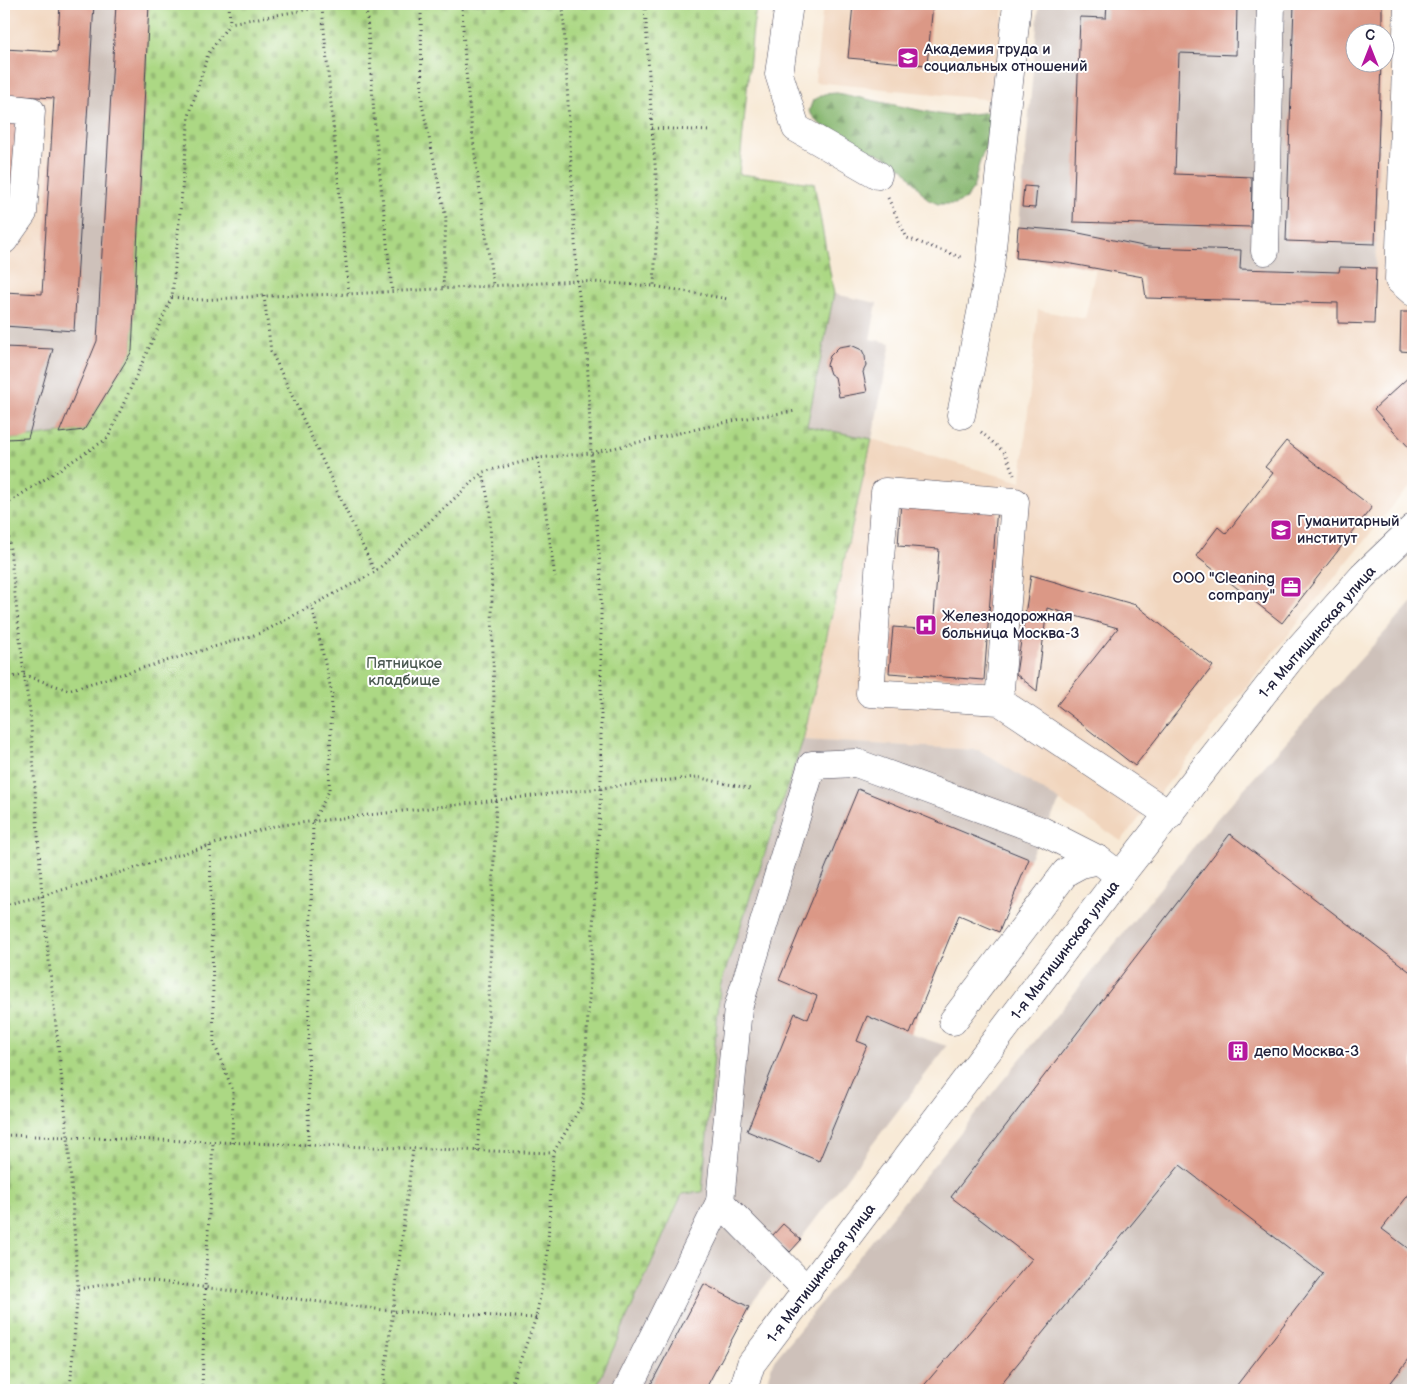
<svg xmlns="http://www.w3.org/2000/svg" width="1417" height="1394" font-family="'Balsamiq Sans',sans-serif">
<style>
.built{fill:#f1d5bd}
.industrial{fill:#cec1ba}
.forest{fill:url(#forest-firs);stroke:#566d56}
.cemetery{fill:url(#cemetery-stones);stroke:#677d60}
.building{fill:#db9886}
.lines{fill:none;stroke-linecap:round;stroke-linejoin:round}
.minor-casing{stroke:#424052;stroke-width:29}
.path{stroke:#424052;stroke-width:3;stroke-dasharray:1 4;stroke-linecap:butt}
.minor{stroke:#fff;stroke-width:28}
.labels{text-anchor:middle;stroke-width:4;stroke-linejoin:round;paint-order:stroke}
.poi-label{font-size:15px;fill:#22223b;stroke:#fff;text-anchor:start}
.street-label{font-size:15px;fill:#22223b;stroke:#fff}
.park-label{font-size:15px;fill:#4b5951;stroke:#fff}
</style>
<defs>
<pattern id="forest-firs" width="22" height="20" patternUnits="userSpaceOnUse" patternTransform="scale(1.25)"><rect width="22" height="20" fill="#89b872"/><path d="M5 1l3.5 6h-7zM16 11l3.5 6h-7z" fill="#70955f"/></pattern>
<pattern id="cemetery-stones" width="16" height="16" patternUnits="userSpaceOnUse" patternTransform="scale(1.25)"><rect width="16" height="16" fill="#acd884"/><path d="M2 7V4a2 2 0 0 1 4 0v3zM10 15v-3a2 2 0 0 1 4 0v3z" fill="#94b973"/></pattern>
</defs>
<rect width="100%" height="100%" fill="#fff"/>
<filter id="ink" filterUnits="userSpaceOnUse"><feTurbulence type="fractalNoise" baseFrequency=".02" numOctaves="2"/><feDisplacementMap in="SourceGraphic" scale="10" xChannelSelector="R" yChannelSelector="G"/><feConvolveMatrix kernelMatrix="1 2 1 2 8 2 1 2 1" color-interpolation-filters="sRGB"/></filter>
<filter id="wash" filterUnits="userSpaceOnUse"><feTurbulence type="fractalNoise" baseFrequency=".0096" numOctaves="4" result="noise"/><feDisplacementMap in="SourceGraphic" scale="20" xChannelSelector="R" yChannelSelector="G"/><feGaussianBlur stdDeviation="1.12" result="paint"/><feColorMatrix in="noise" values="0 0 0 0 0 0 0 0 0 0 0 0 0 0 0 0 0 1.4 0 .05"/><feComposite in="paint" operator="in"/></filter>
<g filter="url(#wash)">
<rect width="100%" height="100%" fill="#f8ead7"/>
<g class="built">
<path d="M4 4H60L42 294 4 292Z"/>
<path d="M823 4H1004L994 100 815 82Z"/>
<path d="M1382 4H1413V485L1399 498 1121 841 979 750 803 740 872 439 1021 482 1038 310 1085 319 1096 268 1143 277 1147 298 1338 303 1374 324 1381 63 1384 62V32H1382Z"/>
</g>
<g class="industrial">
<path d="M60 4H149L132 351 84 430 6 439 4 292 42 294Z"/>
<path d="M1039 4H1382V32H1354V62L1381 63 1374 324 1338 323V303L1146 298 1142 277 1066 263 1016 258Z"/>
<path d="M834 294 877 303 870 339 891 343 872 439 807 426Z"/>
<path d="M1413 601V1390H764L773 1362 1214 822Z"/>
<path d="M803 740 979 750 1060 801 1029 859 999 932 959 915 910 1034 947 1046 749 1307 705 1390H595L682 1194 702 1192 720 987Z"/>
</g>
<path class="forest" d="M837 93 938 114 952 116 991 112V128L988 140 979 164 973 189 966 199 955 204H938L927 199 904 169 882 155 847 142 836 136 816 121 809 111 813 100 824 94Z"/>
<path class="cemetery" d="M149 4H757L753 27 739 174 814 183 834 294 807 426 872 439 803 740 720 987 702 1192 682 1194 595 1390H4V440L84 430 132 351Z"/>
<g id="blocks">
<g class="building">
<path d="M60 4H94L74 331 4 326V292L42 294 54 98 4 95V49L57 52Z"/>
<path d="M116 4H149L132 351 84 430 59 433 97 341Z"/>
<path d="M853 4H933L927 65 848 58Z"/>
<path d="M1107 4H1237L1236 55 1179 53 1175 174 1252 177 1251 227 1073 222 1080 17 1106 18Z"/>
<path d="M1294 4H1382V32H1354V62H1381L1375 244 1286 241Z"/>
<path d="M4 116 28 118 22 184 4 183Z"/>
<path d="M1024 186 1037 187 1035 208 1022 207Z"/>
<path d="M1018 227 1069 231 1148 247 1241 250 1240 269 1339 272 1340 267 1376 268 1374 324 1338 323V303L1146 298 1143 277 1066 263 1016 258Z"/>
<path d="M1401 312H1413V352L1400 351Z"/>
<path d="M851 345 862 350 865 356 866 366 863 372 867 392 839 397 835 377 830 374 827 365 830 356 839 347Z"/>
<path d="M4 347 53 349 28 438 6 439Z"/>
<path d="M1413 373V452L1374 409Z"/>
<path d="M1286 441 1372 507 1282 623 1196 556 1218 527 1226 534 1273 473 1265 467Z"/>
<path d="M901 500 997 507 984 680 889 673 893 627 933 630 939 549 898 546Z"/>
<path d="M1031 575 1136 605 1213 666 1135 766 1057 705 1118 628 1047 608 1037 691 1016 674Z"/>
<path d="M858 789 1029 859 999 932 959 915 910 1034 867 1016 857 1041 867 1045 819 1161 747 1131 795 1013 808 1019 817 996 779 980Z"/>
<path d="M1230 834 1413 974V1189L1382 1229 1413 1252V1354L1385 1390H1233L1323 1274 1180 1165 996 1390H920L1032 1259 951 1197Z"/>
<path d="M783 1224 801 1240 790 1252 772 1236Z"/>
<path d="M704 1284 749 1307 705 1390H653L649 1388Z"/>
</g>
</g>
</g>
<g filter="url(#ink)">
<use href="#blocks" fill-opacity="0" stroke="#424052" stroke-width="1"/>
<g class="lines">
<g class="minor-casing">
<g id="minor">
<path d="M789 4 779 74 796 128 878 175"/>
<path d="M1408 4 1399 280 1413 292"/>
<path d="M4 108 31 111 23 213 4 240"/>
<path d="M1265 251 1271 4"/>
<path d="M961 415 990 267 1017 4"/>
<path d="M999 701 870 693 885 492 1015 502 999 701 1170 815"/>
<path d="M953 1021 1066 872 1081 864 1099 860"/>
<path d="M720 1202 808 1291"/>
<path d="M627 1390 720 1202 738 1008 812 765 856 763 1042 831 1099 860 1120 876"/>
<path d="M743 1390 751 1364 1120 876 1293 655 1363 576 1413 528"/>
</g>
</g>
<g class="path">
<path d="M229 4 230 23"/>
<path d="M366 4 375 128 392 291"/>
<path d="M421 4 422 104 446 218 443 288"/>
<path d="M462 4C465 98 480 192 493 285"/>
<path d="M645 4 652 128 658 199 654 286"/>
<path d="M322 8 349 294"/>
<path d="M652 128 710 131"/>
<path d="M888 198 907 238 963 258"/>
<path d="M264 296 271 351 375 572"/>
<path d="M172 297 200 300 264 296 349 294 577 281 654 286 728 299"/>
<path d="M981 432 1005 453 1014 475"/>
<path d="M538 458 555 577"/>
<path d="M4 678 24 675 68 690 261 633 375 572 483 472 538 458 591 453 741 419 796 411"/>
<path d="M210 846 214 1043 233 1091 232 1143"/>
<path d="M4 905 42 896 274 826 696 777 751 789"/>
<path d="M4 1135 553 1153"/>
<path d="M308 1145 309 1000 313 822 329 791 332 694 312 606"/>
<path d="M477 1151 487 1056 496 800 490 510 483 473"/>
<path d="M78 1289 138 1279 392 1311 536 1318"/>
<path d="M70 1390 78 1289 68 1137 42 896 30 711 24 675 5 505 108 438 172 297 189 116 208 54 230 23 339 4"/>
<path d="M202 1390 205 1288 213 1142"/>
<path d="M383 1390 413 1149"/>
<path d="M509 1390 536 1318 547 1259 553 1153 583 1103 601 787V578L591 453 587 352 577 281 563 4"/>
</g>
<use href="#minor" class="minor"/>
</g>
</g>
<defs>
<g id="university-square" transform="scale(1.125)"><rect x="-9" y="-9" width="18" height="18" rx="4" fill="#b5179e" stroke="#fff"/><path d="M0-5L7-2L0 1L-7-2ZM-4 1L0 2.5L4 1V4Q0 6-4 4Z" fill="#fff"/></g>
<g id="office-square" transform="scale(1.125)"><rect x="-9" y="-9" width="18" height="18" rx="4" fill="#b5179e" stroke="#fff"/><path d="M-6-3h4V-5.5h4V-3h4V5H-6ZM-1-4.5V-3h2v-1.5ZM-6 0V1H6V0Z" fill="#fff"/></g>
<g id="hospital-square" transform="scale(1.125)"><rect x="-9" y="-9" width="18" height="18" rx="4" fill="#b5179e" stroke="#fff"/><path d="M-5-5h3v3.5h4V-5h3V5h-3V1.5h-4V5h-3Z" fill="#fff"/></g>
<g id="building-square" transform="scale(1.125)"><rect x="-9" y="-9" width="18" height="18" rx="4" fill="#b5179e" stroke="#fff"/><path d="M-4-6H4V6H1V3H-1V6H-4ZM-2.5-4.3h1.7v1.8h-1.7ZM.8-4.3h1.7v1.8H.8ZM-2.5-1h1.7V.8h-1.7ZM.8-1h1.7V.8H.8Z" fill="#fff"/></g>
</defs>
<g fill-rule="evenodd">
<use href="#university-square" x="908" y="58"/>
<use href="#university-square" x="1281" y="530"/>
<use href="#office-square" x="1291" y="587"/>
<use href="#hospital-square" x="926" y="625"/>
<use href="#building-square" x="1238" y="1051"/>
</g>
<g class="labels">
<g class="poi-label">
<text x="924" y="54">Академия труда и<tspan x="924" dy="17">социальных отношений</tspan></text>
<text x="1297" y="526">Гуманитарный<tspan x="1297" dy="17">институт</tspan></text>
<text x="1275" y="583" text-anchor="end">ООО "Cleaning<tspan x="1275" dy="17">company"</tspan></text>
<text x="942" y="621">Железнодорожная<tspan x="942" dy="17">больница Москва-3</tspan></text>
<text x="1254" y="1056">депо Москва-3</text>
</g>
<g class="street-label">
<text transform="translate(1317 632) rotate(-49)" y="5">1-я Мытищинская улица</text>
<text transform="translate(1065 950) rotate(-53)" y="5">1-я Мытищинская улица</text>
<text transform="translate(821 1273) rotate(-53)" y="5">1-я Мытищинская улица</text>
</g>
<g class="park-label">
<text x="404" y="668">Пятницкое<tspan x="404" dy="17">кладбище</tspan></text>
</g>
</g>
<rect width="1417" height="1394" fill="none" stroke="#fff" stroke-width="20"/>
<g transform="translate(1370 48)"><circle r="24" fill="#ffffff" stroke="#a7a7b1"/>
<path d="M0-4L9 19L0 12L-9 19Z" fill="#b5179e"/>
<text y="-8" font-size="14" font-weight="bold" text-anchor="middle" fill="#22223b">С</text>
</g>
</svg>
